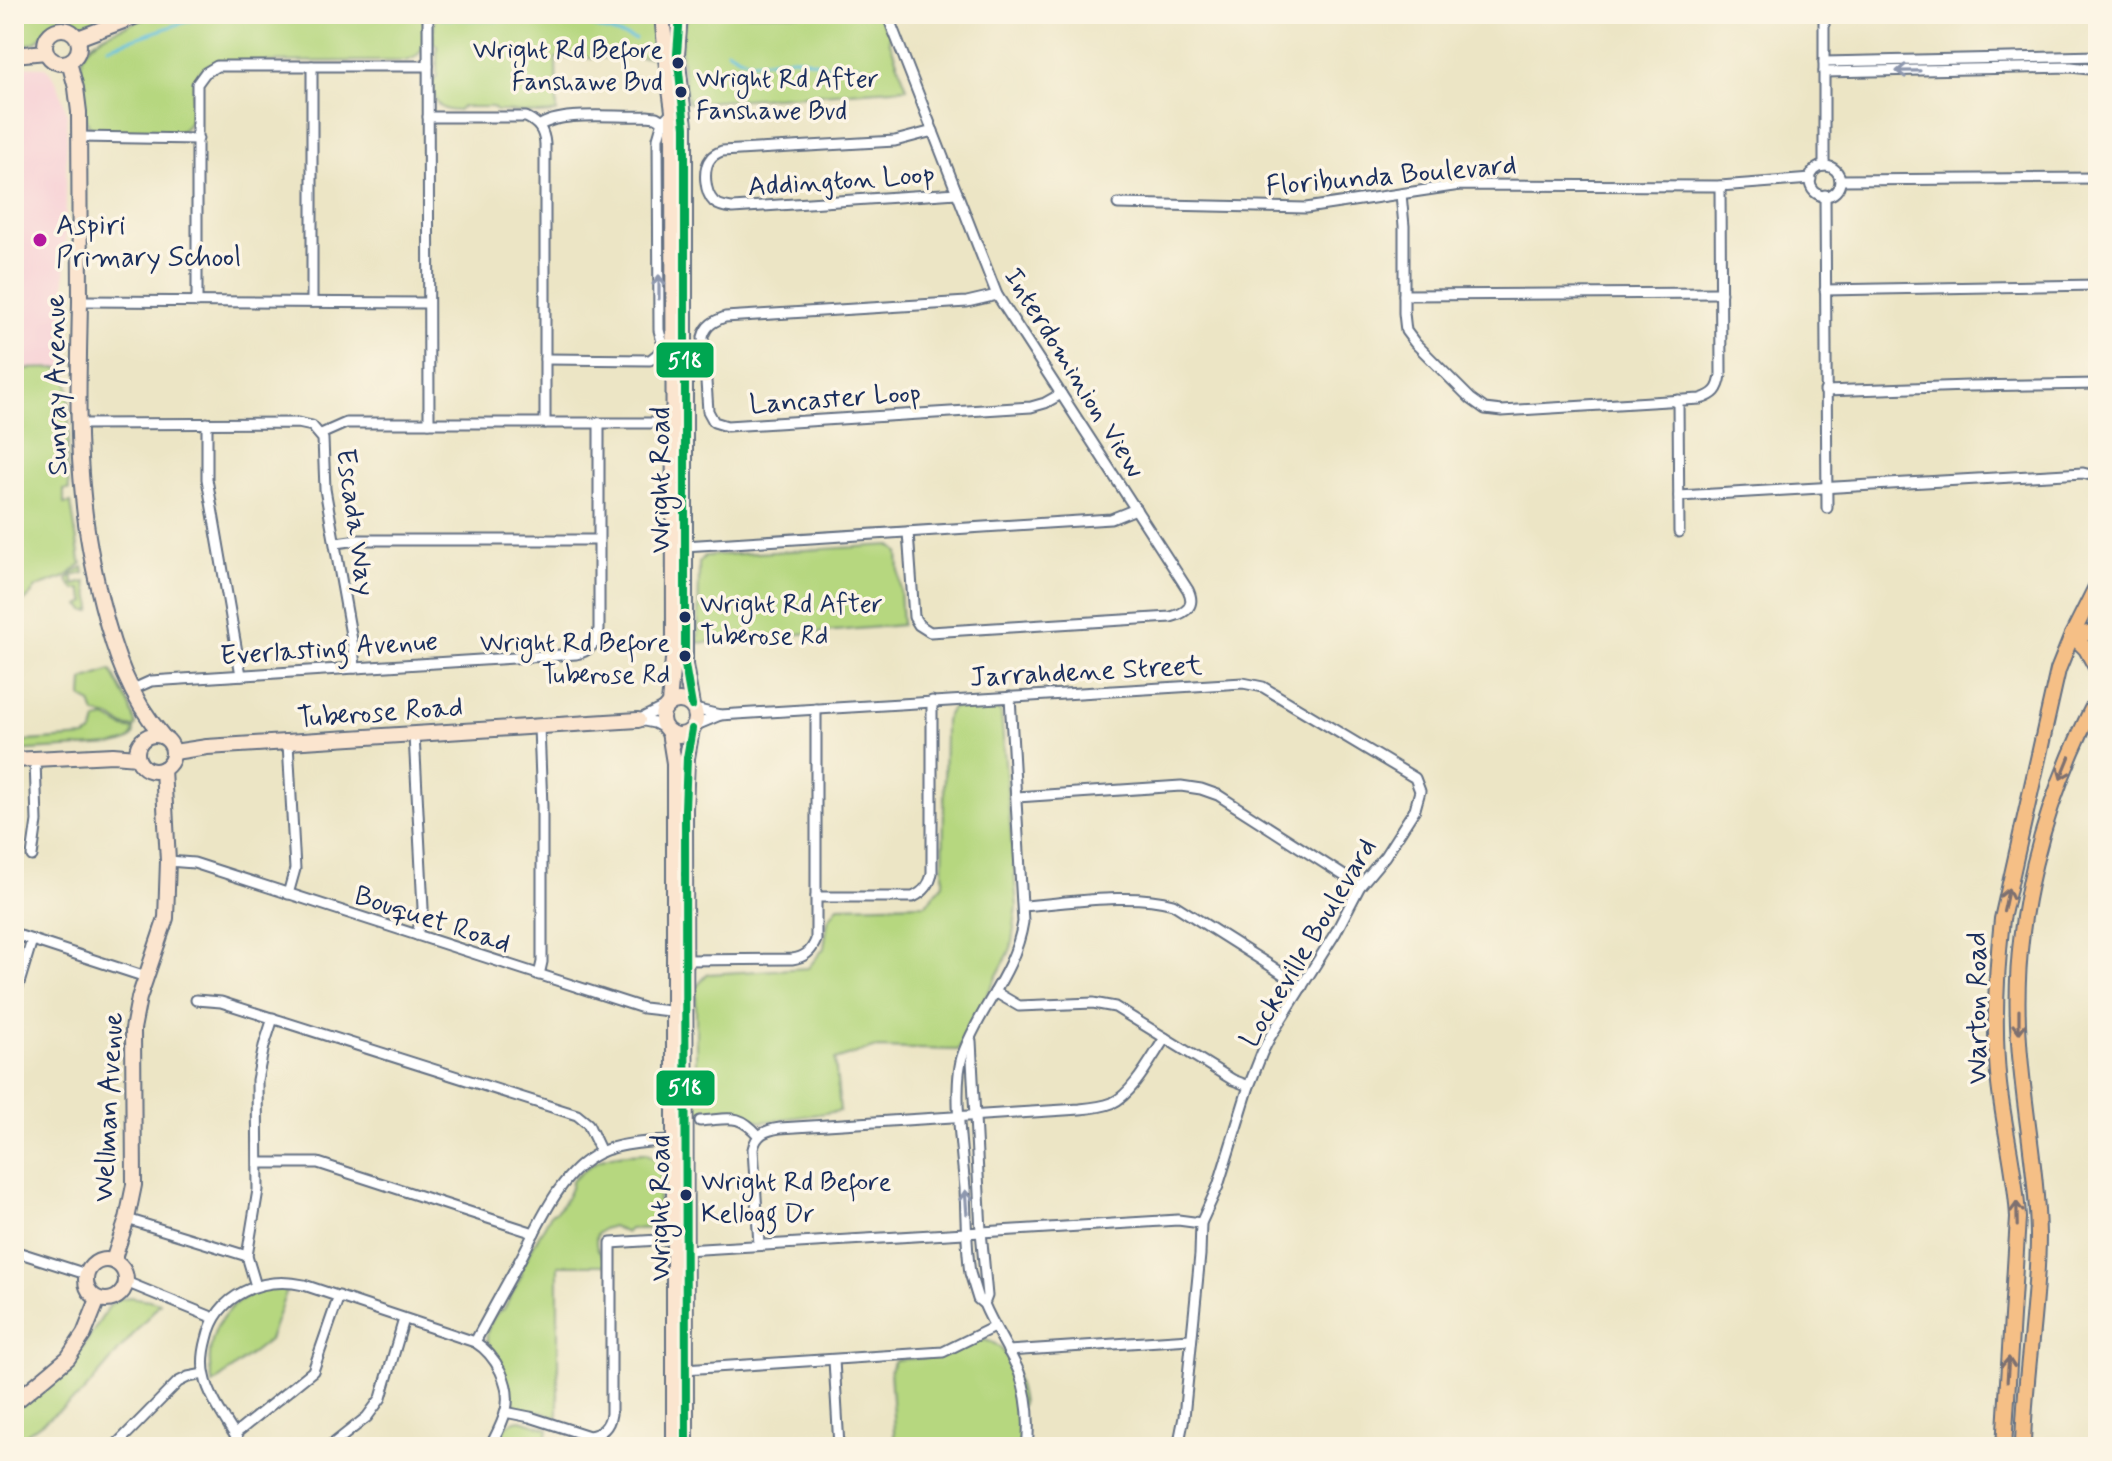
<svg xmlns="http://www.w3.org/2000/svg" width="2112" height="1461" font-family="Mynerve,sans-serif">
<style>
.built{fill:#f7cfd5}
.green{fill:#b6d77f;stroke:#68836e;stroke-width:2}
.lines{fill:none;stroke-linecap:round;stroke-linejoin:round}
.stream{stroke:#60bfdf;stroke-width:3}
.street-casing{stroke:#646f82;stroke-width:13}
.secondary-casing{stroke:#646f82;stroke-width:18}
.primary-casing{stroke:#646f82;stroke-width:18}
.street{stroke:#fff;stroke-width:9}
.secondary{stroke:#fbe5cf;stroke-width:14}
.primary{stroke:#f5bf86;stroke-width:14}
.bus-1-casing{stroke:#fcf5e5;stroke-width:14}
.bus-1{stroke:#00a651;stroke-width:8}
.oneway{stroke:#8d97ae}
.oneway2{stroke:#7d7070}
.bus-dot{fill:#1b2f5e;stroke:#fcf5e5;stroke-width:3}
.poi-dot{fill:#b5179e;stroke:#fcf5e5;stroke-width:3}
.labels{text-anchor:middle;stroke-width:7;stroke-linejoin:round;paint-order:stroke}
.bus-label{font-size:26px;fill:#1b2f5e;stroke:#fcf5e5;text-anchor:start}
.street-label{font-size:28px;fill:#1b2f5e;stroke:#fcf5e5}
.poi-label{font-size:28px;fill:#1b2f5e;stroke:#fcf5e5;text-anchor:start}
.line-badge{stroke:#fcf5e5;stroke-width:3}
.badge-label{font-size:22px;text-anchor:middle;font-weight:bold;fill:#fff}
</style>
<rect width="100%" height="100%" fill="#fcf5e5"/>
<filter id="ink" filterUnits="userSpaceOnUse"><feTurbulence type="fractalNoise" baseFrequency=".0125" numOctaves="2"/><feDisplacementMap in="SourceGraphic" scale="16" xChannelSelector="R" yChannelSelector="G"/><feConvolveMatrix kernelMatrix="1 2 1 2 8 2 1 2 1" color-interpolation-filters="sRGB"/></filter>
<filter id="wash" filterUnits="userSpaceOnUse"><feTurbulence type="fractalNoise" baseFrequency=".006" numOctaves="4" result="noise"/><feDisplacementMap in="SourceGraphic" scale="32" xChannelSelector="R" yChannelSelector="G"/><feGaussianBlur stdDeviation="1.8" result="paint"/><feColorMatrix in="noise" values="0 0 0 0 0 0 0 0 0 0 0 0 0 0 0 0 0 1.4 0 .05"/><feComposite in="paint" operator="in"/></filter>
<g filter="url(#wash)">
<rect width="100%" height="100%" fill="#ece5c5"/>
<path class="built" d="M14 66 46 67 58 85 67 113 64 367 14 368Z"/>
<g class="green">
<path d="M14 14H123L94 24 56 26 48 30 35 42 14 49Z"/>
<path d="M159 14H423C425 33 428 57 405 61L215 62C173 77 210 122 176 133L96 132C82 122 84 109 82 93 81 81 79 66 83 55 93 33 138 22 159 14Z"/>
<path d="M435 14H655L662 57 556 58 557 112C537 117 517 111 497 111L492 107H462L458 111C436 111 433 100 433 81L437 76V46L433 42Z"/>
<path d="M691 14H879C880 17 882 23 884 26 888 32 892 31 889 40L907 88 688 103C684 80 673 32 691 14Z"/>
<path d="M65 368 69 389V436L67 460 69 490H64V504L71 503 80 561 82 563 66 577 37 587 26 600 14 607V369Z"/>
<path d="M890 545 898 552 902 625 698 643 699 563 705 556Z"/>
<path d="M83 567 84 573 72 576 74 585 86 582 92 606 91 611H86L80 605 86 602 81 589 75 590 67 580 73 573Z"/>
<path d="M111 670 130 706 136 725 134 728 124 726 110 717 95 714 91 703 82 698 83 680Z"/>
<path d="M993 706 1001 713 1017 907 1011 949 958 1050 873 1048 835 1060 840 1111 762 1122 732 1112 696 1115V987L708 974 808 968 824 948 828 920 838 906 926 904 943 884 945 720 952 708Z"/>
<path d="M106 718 124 728 134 730C134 741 123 743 114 745L14 751V742L85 737 93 732 96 720Z"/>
<path d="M646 1153 658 1161 662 1182 658 1200 659 1228 630 1229 626 1233 612 1226 603 1229 597 1234C593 1252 603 1251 607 1265H558V1414L557 1417C552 1416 544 1412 539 1412 531 1412 522 1413 515 1405 508 1397 506 1380 502 1369 496 1349 479 1345 491 1322 495 1315 496 1312 504 1309L522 1274 521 1268 551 1214C561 1210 572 1191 572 1181 599 1154 610 1155 646 1153Z"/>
<path d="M273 1287H288L269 1340 213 1384C201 1336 224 1297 273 1287Z"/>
<path d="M130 1297 149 1300 160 1303 82 1394 14 1443V1407L81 1350 110 1305 118 1299Z"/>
<path d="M980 1340C1008 1339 1018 1379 1022 1403 1017 1411 1017 1426 1024 1433L1023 1447H895L890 1370 895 1360 946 1356Z"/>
<path d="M521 1420 549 1429 543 1447H496C501 1434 505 1421 521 1420Z"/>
</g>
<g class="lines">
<g class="stream">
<path d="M372 14 409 15"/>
<path d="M442 18 584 24 635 39"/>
<path d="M108 47 210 14"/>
<path d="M727 50C757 70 761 59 792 58 805 57 816 64 829 66 839 67 850 65 860 65"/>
</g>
</g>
</g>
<g filter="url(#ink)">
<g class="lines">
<g class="street-casing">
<g id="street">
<path d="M428 14 429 423"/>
<path d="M887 14 997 295 1188 590C1196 606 1186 613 1171 617L930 632 919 625 914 617 908 532"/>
<path d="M1824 14V166"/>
<path d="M1824 62 2098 56"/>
<path d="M312 66V302"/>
<path d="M1824 72 2071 67 2098 70"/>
<path d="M673 111 663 121 658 138 659 330 664 349 674 360"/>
<path d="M428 117H526C538 123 544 130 545 144V423"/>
<path d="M539 126C562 110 617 118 647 116L656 117 663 121"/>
<path d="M933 131 895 141 722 151C717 153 714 154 711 158 702 169 705 193 714 202 720 207 726 207 733 208L957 193"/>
<path d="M79 137 198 139"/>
<circle cx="1825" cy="181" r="15"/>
<path d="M1840 180 2098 178"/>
<path d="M1401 194 1404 226V313L1406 331 1415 343 1471 399 1485 409 1502 411 1700 399C1714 395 1719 390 1721 375L1720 186"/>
<path d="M1825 195 1827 508"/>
<path d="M1118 204 1306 208 1460 185 1720 186 1811 179"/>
<path d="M1825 290 2098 285"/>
<path d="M997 295 967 302 725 317C714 321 706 325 703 337L708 411 714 422 727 426 1031 407 1045 403 1061 394"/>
<path d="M1404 295 1721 293"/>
<path d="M80 301 428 303"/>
<path d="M197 302V84L205 73 217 66H428"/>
<path d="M545 359 650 360 664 349"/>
<path d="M1825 391 1968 386 2098 384"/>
<path d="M1678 400 1679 532"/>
<path d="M207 423V479L241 675"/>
<path d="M79 424 298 423 312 426 323 439 325 489 353 646 355 668"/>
<path d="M321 434 346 423H679"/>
<path d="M1679 496 2083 473 2098 477"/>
<path d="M336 543 358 540H598"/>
<path d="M684 546 1111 519 1136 509"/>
<path d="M131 690 151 681 576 654C590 651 597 643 599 629V423"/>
<path d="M1010 697 1023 922C1015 973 980 1007 963 1054 952 1085 962 1153 965 1188 966 1216 966 1245 970 1273L978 1299 984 1304C994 1328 1009 1349 1019 1372 1028 1396 1030 1422 1027 1447"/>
<path d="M694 709 720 715 1243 683 1263 687 1415 778 1420 791 1415 809 1385 856 1360 886 1336 932 1270 1037 1262 1053 1249 1086 1218 1186 1201 1223 1200 1255 1184 1417 1178 1447"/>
<path d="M638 720 666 706"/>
<path d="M639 720 654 723 666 729"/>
<path d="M694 726 720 715"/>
<path d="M414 735 423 908 417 935"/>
<path d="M1017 797 1181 786 1201 789 1218 795 1360 886"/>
<path d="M32 856 37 821 35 760"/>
<path d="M168 861 194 863 643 1008 678 1012"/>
<path d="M288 894 295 869 288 743"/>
<path d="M816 897H913C924 892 930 885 932 873V701"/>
<path d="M1023 906C1067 903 1131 892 1173 904L1271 966 1302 987"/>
<path d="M14 934 146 977"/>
<path d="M685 960 792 959C805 957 811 952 816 940V709"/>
<path d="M539 975 542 962V807L539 727"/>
<path d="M995 992 1019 1006 1093 1003 1115 1007 1233 1080 1249 1086"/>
<path d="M14 1000 32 940"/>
<path d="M196 1000 221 1002 577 1115 588 1124 601 1152"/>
<path d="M971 1041 981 1231 987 1296 984 1304"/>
<path d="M700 1121C729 1119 738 1112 759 1136"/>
<path d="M259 1163H318L534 1233"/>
<path d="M127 1219 247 1256"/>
<path d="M759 1245 753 1149C756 1134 766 1130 780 1128L1080 1109C1091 1108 1102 1107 1112 1103 1133 1094 1152 1057 1165 1038"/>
<path d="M685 1250 1178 1220 1201 1223"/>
<path d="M14 1251 86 1274"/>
<path d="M126 1282 214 1318"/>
<path d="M256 1286 247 1256 258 1190 257 1080 264 1046 273 1018"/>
<path d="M475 1342C490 1314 505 1287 520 1260 540 1223 559 1173 599 1153 618 1143 656 1141 678 1141"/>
<path d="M1008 1351 1190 1339"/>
<path d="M834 1360 839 1447"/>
<path d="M684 1369 943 1352 994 1327"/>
<path d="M505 1412 530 1417 589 1436C602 1434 609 1427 611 1414V1243L674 1239"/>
<path d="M235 1434 313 1371 339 1296"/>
<path d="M114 1447 178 1382 188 1377 204 1374"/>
<path d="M242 1447C231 1428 208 1396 205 1376 202 1364 204 1350 207 1339 217 1294 262 1276 304 1285L475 1342C496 1355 512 1385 506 1410 503 1423 496 1435 490 1447"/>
<path d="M329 1447 367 1417 381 1398 404 1319"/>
</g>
</g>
<g class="secondary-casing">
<g id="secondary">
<path d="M662 14 667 68 673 111 674 648 669 704"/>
<path d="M680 14 677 54 685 127V665L692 706"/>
<circle cx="62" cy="46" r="17"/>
<path d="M78 38 142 14"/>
<path d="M14 55 46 52"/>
<path d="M69 62 76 88 79 112C79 175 80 238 80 301 79 366 76 432 83 496 86 532 93 568 102 604 114 652 129 697 162 735"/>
<circle cx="679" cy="718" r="17"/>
<path d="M669 732 674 763V1447"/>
<circle cx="155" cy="753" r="18"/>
<path d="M174 752 207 747 638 720"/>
<path d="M14 760 113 755 137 757"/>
<circle cx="106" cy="1280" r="20"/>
<path d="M115 1262V1255L127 1219 134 1185 133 1029 139 998 166 918 168 861 163 769"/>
<path d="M14 1403 68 1358 84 1334 98 1299"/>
<path d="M686 1447 685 809 687 758 692 729"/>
</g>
</g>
<g class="primary-casing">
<g id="primary">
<path d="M2072 635 2086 649 2098 671"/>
<path d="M2072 635 2098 632"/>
<path d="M2004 1447 2018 1218C2016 1173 2004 1129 1999 1084 1993 1029 1996 974 2002 919L2058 670 2072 635 2098 583"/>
<path d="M2023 1447C2024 1376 2038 1306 2038 1235 2037 1170 2023 1106 2019 1042 2010 922 2043 802 2098 697"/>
</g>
</g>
<use href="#street" class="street"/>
<use href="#secondary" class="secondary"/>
<use href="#primary" class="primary"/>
<g class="bus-1-casing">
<g id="bus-1">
<path d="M680 14 677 54 685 127V665L692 706"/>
<path d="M686 1447 685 809 687 758 692 729"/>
</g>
</g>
<use href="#bus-1" class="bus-1"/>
</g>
<defs><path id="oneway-shaft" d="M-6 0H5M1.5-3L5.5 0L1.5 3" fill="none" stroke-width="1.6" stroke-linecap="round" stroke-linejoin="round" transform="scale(2)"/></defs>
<g class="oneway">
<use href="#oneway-shaft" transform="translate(1908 71) rotate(179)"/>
<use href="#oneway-shaft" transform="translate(659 287) rotate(-90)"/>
<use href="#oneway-shaft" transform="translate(966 1202) rotate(-94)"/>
</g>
<g class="oneway2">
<use href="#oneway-shaft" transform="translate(2065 768) rotate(112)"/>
<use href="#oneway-shaft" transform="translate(2006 900) rotate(-78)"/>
<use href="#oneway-shaft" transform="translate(2019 1022) rotate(90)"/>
<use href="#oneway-shaft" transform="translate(2017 1214) rotate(-91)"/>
<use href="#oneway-shaft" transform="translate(2008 1369) rotate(-86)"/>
</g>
</g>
<g class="bus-dot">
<circle cx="678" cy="63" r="7"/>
<circle cx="681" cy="92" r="7"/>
<circle cx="685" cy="617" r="7"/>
<circle cx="685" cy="656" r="7"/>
<circle cx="686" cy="1195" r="7"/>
</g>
<circle class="poi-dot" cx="40" cy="240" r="8"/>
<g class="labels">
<g class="bus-label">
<text x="663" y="58" text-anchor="end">Wright Rd Before<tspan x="663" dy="32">Fanshawe Bvd</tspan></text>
<text x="696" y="87">Wright Rd After<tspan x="696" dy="32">Fanshawe Bvd</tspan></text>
<text x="700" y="612">Wright Rd After<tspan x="700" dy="32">Tuberose Rd</tspan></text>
<text x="670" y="651" text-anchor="end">Wright Rd Before<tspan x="670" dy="32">Tuberose Rd</tspan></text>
<text x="701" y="1190">Wright Rd Before<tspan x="701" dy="32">Kellogg Dr</tspan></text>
</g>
<g class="street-label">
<text transform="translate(1391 174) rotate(-5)" y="10">Floribunda Boulevard</text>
<text transform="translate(841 179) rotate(-4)" y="10">Addington Loop</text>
<text transform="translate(1076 372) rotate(58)" y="10">Interdominion View</text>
<text transform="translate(55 385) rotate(-91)" y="10">Sunray Avenue</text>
<text transform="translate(835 397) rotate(-4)" y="10">Lancaster Loop</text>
<text transform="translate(659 480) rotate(-90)" y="10">Wright Road</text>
<text transform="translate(357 522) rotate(82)" y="10">Escada Way</text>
<text transform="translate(329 647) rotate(-4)" y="10">Everlasting Avenue</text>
<text transform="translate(1086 670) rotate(-3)" y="10">Jarrahdene Street</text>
<text transform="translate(380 711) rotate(-4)" y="10">Tuberose Road</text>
<text transform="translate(433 918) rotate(18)" y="10">Bouquet Road</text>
<text transform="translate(1307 942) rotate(-59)" y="10">Lockeville Boulevard</text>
<text transform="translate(1976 1008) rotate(-90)" y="10">Warton Road</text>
<text transform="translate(107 1107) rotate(-87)" y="10">Wellman Avenue</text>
<text transform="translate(659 1208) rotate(-90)" y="10">Wright Road</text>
</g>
<g class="poi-label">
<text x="56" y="234">Aspiri<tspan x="56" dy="32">Primary School</tspan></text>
</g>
</g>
<g class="line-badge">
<rect x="655" y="341" width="60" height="38" rx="8" fill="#00a651"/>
<rect x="655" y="1069" width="61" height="38" rx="8" fill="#00a651"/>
</g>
<g class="badge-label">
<text x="685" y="368">518</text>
<text x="685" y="1095">518</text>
</g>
<rect width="2112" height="1461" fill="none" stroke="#fcf5e5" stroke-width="48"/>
</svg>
